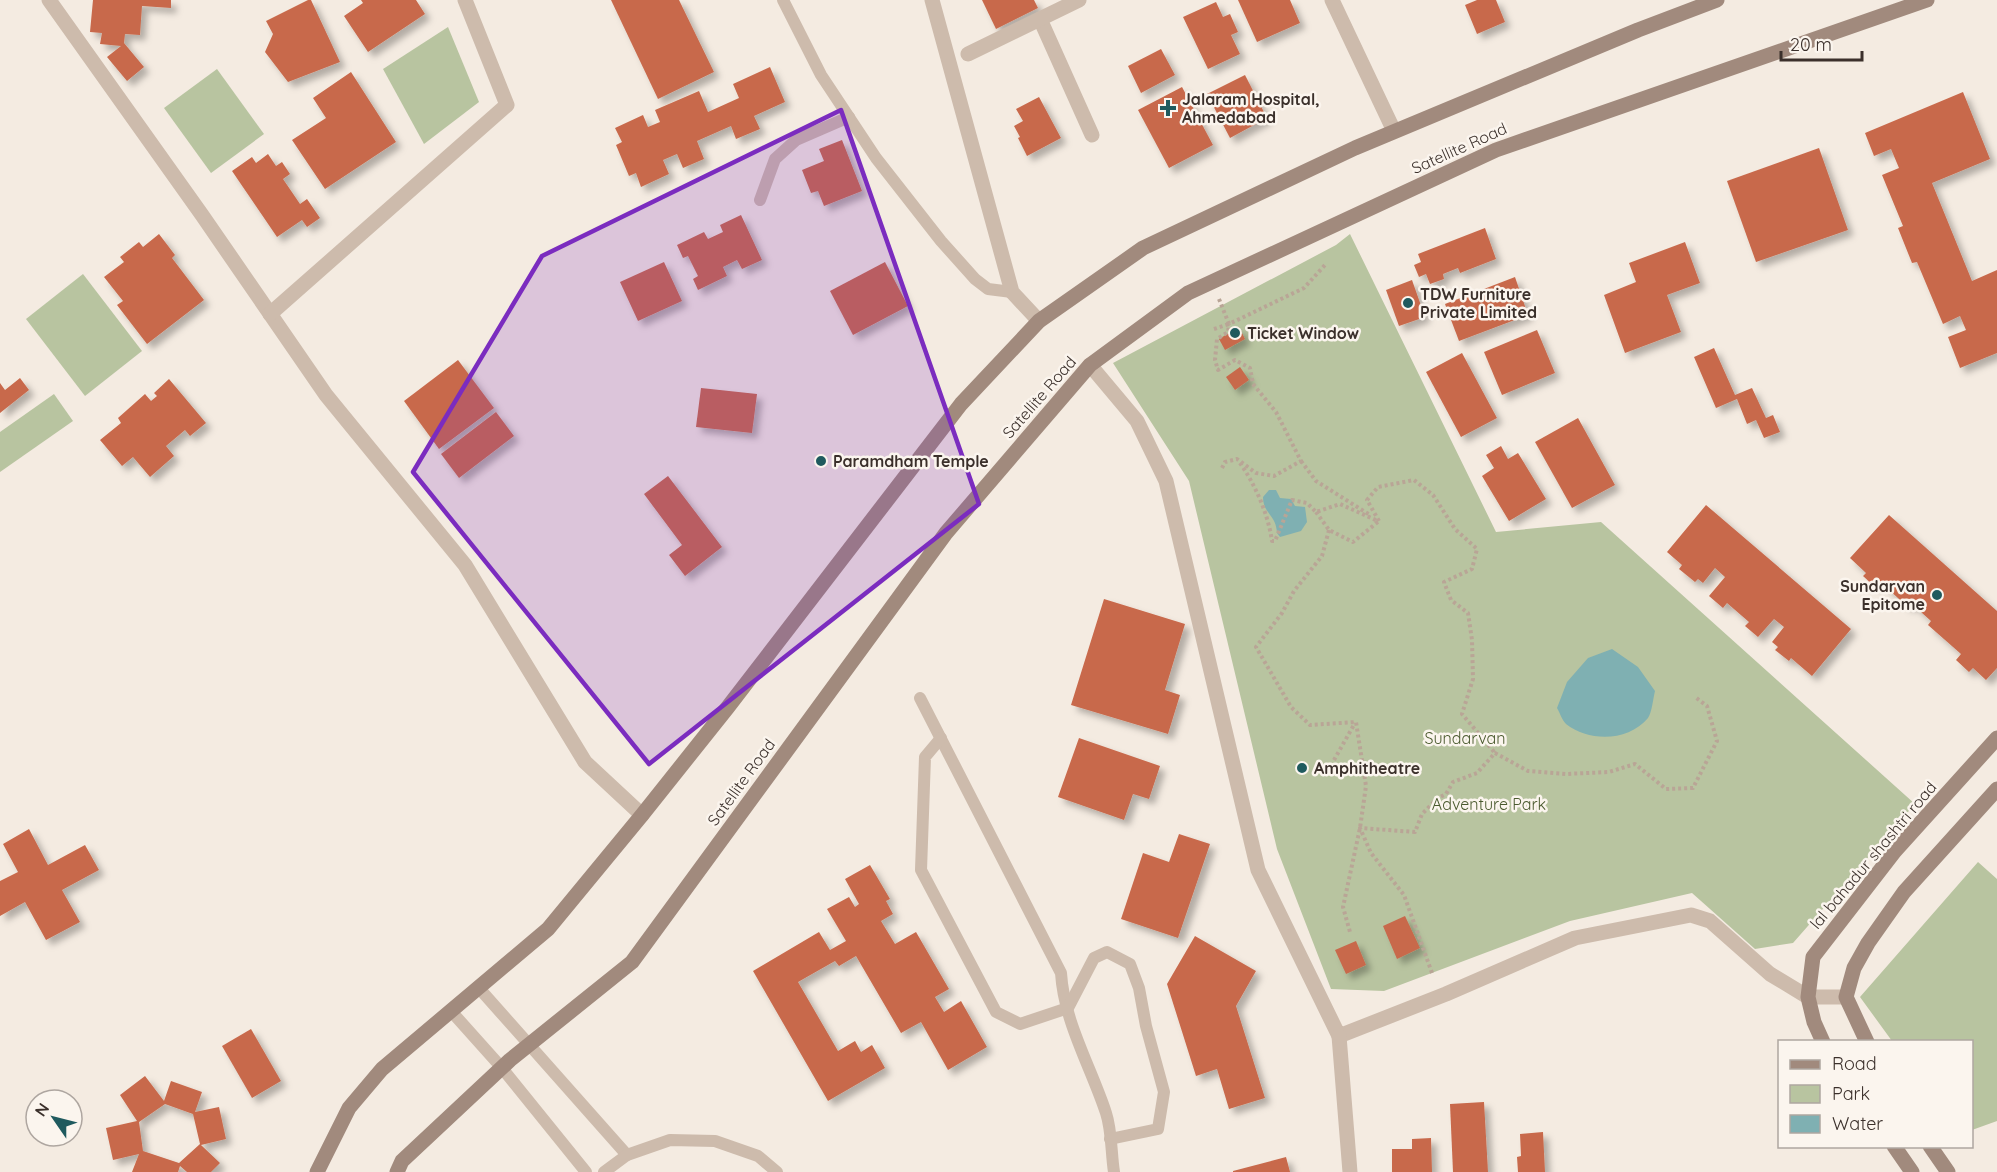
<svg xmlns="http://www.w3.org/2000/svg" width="1997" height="1172" font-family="Quicksand,sans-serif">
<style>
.green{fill:#b8c4a0}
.water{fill:#7fb0b2}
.building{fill:#c8694b;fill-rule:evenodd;filter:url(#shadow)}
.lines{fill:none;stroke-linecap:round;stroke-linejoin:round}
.path{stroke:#b9a596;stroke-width:4;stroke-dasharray:3 3;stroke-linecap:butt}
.service{stroke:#cdbbac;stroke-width:12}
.minor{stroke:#cdbbac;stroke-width:15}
.tertiary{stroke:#cdbbac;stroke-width:15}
.secondary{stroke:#a18a7d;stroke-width:15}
.marked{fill:#7b2cbf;fill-opacity:0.2;stroke:#7b2cbf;stroke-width:4.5;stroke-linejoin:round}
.poi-dot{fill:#1f5a5e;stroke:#fbf5ee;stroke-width:2}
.labels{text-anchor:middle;stroke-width:5;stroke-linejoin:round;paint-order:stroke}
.poi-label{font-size:16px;font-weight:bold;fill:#3b302b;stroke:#fbf5ee;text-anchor:start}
.street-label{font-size:16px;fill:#3b302b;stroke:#fbf5ee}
.park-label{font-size:16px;fill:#4a5a2e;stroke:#fbf5ee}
</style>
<defs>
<filter id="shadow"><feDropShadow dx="5.5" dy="5.5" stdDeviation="3" flood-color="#0004"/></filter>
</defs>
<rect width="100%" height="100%" fill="#f4ebe1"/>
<g class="green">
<path d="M448 27 479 102 424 144 383 69Z"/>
<path d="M217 69 264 134 211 173 164 108Z"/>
<path d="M1350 234 1496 532 1601 522 1915 804 1793 943 1755 949 1692 893 1570 921 1384 991 1331 989 1277 849 1189 481 1113 363 1336 245Z"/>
<path d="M83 274 142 351 85 396 26 319Z"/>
<path d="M54 394 73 421 0 472V432Z"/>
<path d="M1978 862 1997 879V1121L1972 1130V1042L1892 1041 1860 997Z"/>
</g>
<g class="water">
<path d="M1269 490H1276L1280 498 1291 499 1295 506 1305 507 1307 522 1301 531 1280 537 1277 533C1276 514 1263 514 1263 497Z"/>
<path d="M1612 649 1638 667 1655 691C1653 699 1652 712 1648 718 1628 742 1589 742 1566 724 1562 720 1560 713 1557 708L1567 682 1588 658Z"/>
</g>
<g class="building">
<path d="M93 0H171V8L142 6 140 35 125 34 124 43 144 67 127 81 107 57 121 46 100 44 102 33 90 32Z"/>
<path d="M308 0H311L340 62 288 82 265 52 273 34 266 21Z"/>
<path d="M361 0H416L425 14 368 52 344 16 363 3Z"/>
<path d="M611 0H679L714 72 658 99Z"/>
<path d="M982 0H1034L1038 8 996 29Z"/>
<path d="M1238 0H1290L1300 23 1257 42Z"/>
<path d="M1477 0H1496L1505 22 1477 34 1465 5Z"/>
<path d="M1216 2 1223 17 1230 14 1238 32 1231 35 1240 54 1208 69 1183 17Z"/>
<path d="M1161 49 1175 75 1141 93 1128 66Z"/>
<path d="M770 67 785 102 754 116 760 129 736 139 731 126 697 141 704 159 683 168 677 154 663 160 669 174 641 187 636 173 629 176 616 145 622 142 615 128 643 115 648 127 660 122 655 110 699 91 708 112 739 98 733 84Z"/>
<path d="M351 72 396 142 325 189 292 140 326 118 313 98Z"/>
<path d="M1245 75 1267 118 1230 138 1207 94Z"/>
<path d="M1182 87 1213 145 1169 168 1138 110Z"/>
<path d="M1963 92 1990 159 1932 183 1972 281 1997 270V353L1960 368 1948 337 1966 330 1960 316 1943 324 1917 262 1912 263 1898 228 1903 226 1882 175 1899 168 1891 149 1874 156 1865 133Z"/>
<path d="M1039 97 1061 138 1027 156 1018 138 1020 137 1014 126 1023 121 1016 109Z"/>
<path d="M842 140 862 191 824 206 818 191 811 193 802 170 824 161 819 149Z"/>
<path d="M1819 148 1848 230 1756 262 1727 181Z"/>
<path d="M268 154 276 166 282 162 290 174 283 179 300 204 307 199 320 218 307 227 302 220 277 237 232 171 252 157 256 163Z"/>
<path d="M741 215 762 260 742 269 737 260 723 267 727 276 698 290 693 279 698 276 688 256 683 258 677 245 704 232 708 239 723 232 720 225Z"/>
<path d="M1485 228 1496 259 1460 273 1458 268 1443 274 1444 279 1430 284 1426 274 1419 277 1414 265 1421 262 1418 254Z"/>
<path d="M159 234 175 255 172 258 204 300 147 344 117 305 123 301 104 277 124 262 120 257 139 242 143 247Z"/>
<path d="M1685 242 1700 283 1667 295 1681 332 1625 353 1604 295 1636 282 1629 263Z"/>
<path d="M664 262 682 301 638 321 620 282Z"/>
<path d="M885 262 908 306 853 335 830 291Z"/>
<path d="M1515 277 1528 315 1459 341 1445 304Z"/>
<path d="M1412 280 1425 317 1399 326 1386 290Z"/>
<path d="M1239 327 1245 339 1225 350 1219 339Z"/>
<path d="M1537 330 1555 373 1502 395 1484 352Z"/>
<path d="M1714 348 1735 395 1752 388 1766 418 1773 415 1780 432 1764 438 1756 420 1747 424 1737 399 1716 408 1694 357Z"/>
<path d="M1462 353 1497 418 1461 437 1426 372Z"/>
<path d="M458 360 494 408 439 449 404 401Z"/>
<path d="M1240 367 1249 380 1235 390 1226 377Z"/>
<path d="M20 378 29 390 0 413V383L5 390Z"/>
<path d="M169 379 206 423 190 436 185 430 166 446 174 456 150 477 133 457 122 466 100 440 121 423 118 418 145 394 151 401 157 396 154 393Z"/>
<path d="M701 388 757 394 752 433 696 427Z"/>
<path d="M496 412 514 436 459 478 441 454Z"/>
<path d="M1578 418 1615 485 1572 508 1535 442Z"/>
<path d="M1501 446 1508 459 1518 453 1546 499 1509 521 1482 476 1494 468 1486 455Z"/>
<path d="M668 476 722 547 685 576 669 555 682 545 644 494Z"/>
<path d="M1706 505 1851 629 1812 676 1791 658 1789 661 1775 650 1778 647 1772 642 1784 627 1774 619 1758 637 1745 626 1749 622 1727 603 1723 608 1709 596 1725 577 1715 568 1703 583 1698 579 1695 582 1679 569 1682 565 1667 552Z"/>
<path d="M1889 515 1997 611V668L1986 680 1973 668 1969 672 1956 660 1961 654 1928 625 1931 621 1912 604 1908 607 1879 581 1874 586 1863 576 1866 573 1850 558Z"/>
<path d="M1104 599 1185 624 1165 690 1180 695 1168 734 1071 705Z"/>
<path d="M1079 738 1160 766 1149 799 1133 794 1124 820 1058 797Z"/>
<path d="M29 829 48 865 85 845 99 870 62 890 80 922 46 940 25 902 0 916V881L18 872 3 844Z"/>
<path d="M1179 834 1210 844 1178 938 1121 919 1143 853 1169 862Z"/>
<path d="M870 865 890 899 886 901 893 914 881 921 895 944 916 932 949 989 935 997 944 1012 961 1001 987 1047 948 1070 921 1022 901 1033 856 956 839 966 835 961 798 982 838 1051 855 1041 861 1052 872 1045 885 1068 828 1101 753 971 819 932 830 950 846 941 827 909 849 897 855 907 859 904 845 879Z"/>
<path d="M1405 916 1420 948 1397 959 1383 926Z"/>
<path d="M1195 936 1256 971 1236 1006 1265 1098 1229 1109 1217 1069 1196 1076 1167 984Z"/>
<path d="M1356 941 1366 965 1346 974 1335 950Z"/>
<path d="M251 1029 281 1081 252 1098 222 1046Z"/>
<path d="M145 1076 164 1101 171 1081 202 1092 195 1112 219 1107 226 1139 201 1145 220 1163 211 1172H187L180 1166 178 1172H132L139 1154 113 1160 106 1128 137 1121 120 1095ZM165 1104 193 1114 200 1144 179 1163 143 1151 139 1122Z"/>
<path d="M1484 1102 1488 1172H1453L1450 1104Z"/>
<path d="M1543 1132 1545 1172H1518L1517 1157 1521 1156 1520 1134Z"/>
<path d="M1431 1138 1432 1172H1392V1149H1412V1139Z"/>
<path d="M1286 1157 1290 1172H1233V1171Z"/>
</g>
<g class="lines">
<g class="path">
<path d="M1219 299 1229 324 1304 288 1325 265"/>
<path d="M1214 329 1229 324"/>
<path d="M1301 461 1316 481 1370 515"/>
<path d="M1240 463C1256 486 1268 514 1272 541H1275L1292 500 1307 503 1316 512 1340 504 1378 521"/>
<path d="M1222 468 1225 462 1237 459 1256 473 1274 476 1301 461 1276 412 1253 384 1250 368 1235 360 1218 370 1215 360 1217 339 1228 332 1229 324"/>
<path d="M1316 512 1329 530 1353 542 1379 521"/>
<path d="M1379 521 1367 500 1378 487 1414 480 1433 495 1455 529 1477 549 1472 569 1444 582 1451 600 1468 613 1472 640 1473 679 1462 714 1495 753"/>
<path d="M1329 530 1322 556 1294 591 1282 613 1256 647 1291 707 1310 725 1356 722 1366 786 1360 828 1343 907 1350 932"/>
<path d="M1334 760 1355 723"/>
<path d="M1432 973 1404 895 1371 853 1360 828 1415 832 1422 814 1438 798 1446 794 1453 782 1477 773 1495 753 1528 771 1566 774 1609 772 1635 764 1666 789 1693 788 1717 741 1707 706 1695 697"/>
</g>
<g class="service">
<path d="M783 0 821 75 876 158 941 241 975 279 988 289 1012 292"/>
<path d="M760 200 775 159 796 140 849 117"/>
<path d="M920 698 1061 973C1064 1022 1091 1067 1106 1113 1112 1131 1111 1153 1114 1172"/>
<path d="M941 738 925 757 921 870 996 1012 1020 1024 1068 1008 1094 958 1107 952 1130 964 1139 988 1146 1026 1164 1092 1158 1129 1110 1139"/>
<path d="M478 987 627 1155"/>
<path d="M451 1011 502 1068 586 1172"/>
<path d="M604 1172 627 1155 670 1140 715 1141 758 1156 777 1172"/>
</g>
<g class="minor">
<path d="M49 0 202 215 326 395 465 565 585 762 642 815"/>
<path d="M1332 0 1394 131"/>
<path d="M1040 19 1092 135"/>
<path d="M968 54 1079 0"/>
<path d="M270 314 507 105 465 0"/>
<path d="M1090 365 1137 421 1166 481 1258 870 1339 1036 1446 994 1575 938 1691 915 1710 921 1770 974 1808 997H1846"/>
<path d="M1339 1036 1350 1172"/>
</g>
<path class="tertiary" d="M932 0 1012 292 1039 321"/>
<g class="secondary">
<path d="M1823 1042 1814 1022 1808 997 1813 957 1895 851 1997 738"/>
<path d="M1867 1042 1846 997 1854 968 1868 943 1904 892 1997 789"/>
<path d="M1894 1146 1912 1172"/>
<path d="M1930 1146 1948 1172"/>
<path d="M317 1172 349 1108 382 1069 548 929 642 815 728 707 961 404 1039 321 1143 248 1355 148 1638 30 1717 0"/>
<path d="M397 1172 402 1161 510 1060 632 962 946 533 1090 365 1188 293 1496 150 1927 0"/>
</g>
</g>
<path class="marked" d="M841 110 979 504 649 764 413 472 542 256Z"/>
<g class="poi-dot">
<path d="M1165 99h6v6h6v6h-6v6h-6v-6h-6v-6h6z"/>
<circle cx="1408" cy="303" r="6"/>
<circle cx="1235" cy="333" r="6"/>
<circle cx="821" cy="461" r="6"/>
<circle cx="1937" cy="595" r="6"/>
<circle cx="1302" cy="768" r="6"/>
</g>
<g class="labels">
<g class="poi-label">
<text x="1182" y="105">Jalaram Hospital,<tspan x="1182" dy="18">Ahmedabad</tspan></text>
<text x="1420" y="300">TDW Furniture<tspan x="1420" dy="18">Private Limited</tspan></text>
<text x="1247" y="339">Ticket Window</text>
<text x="833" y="467">Paramdham Temple</text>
<text x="1925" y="592" text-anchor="end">Sundarvan<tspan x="1925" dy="18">Epitome</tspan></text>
<text x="1314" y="774">Amphitheatre</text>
</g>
<g class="street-label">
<text transform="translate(1459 148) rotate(-24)" y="6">Satellite Road</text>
<text transform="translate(1039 397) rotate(-49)" y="6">Satellite Road</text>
<text transform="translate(741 782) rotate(-54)" y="6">Satellite Road</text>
<text transform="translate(1873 855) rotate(-50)" y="6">lal bahadur shashtri road</text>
</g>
<g class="park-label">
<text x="1465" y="744">Sundarvan</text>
<text x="1489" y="810">Adventure Park</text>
</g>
</g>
<rect x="1778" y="1040" width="195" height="108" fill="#fbf5ee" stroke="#aea6a0" stroke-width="1.5"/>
<rect x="1790" y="1060" width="30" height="9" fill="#a18a7d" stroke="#aea6a0" stroke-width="1.5"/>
<text x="1832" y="1070" font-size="18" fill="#3b302b">Road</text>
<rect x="1790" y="1085" width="30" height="18" fill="#b8c4a0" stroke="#aea6a0" stroke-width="1.5"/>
<text x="1832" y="1100" font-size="18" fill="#3b302b">Park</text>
<rect x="1790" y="1115" width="30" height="18" fill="#7fb0b2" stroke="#aea6a0" stroke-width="1.5"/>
<text x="1832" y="1130" font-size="18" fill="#3b302b">Water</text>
<g transform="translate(54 1118) rotate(305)"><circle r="28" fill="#fbf5ee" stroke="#aea6a0" stroke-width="1.5"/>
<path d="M0-4.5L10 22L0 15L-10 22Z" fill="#1f5a5e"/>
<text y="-9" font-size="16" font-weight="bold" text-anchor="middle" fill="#3b302b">N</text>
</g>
<path d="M1781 51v9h81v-9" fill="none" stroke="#3b302b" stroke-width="3"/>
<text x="1790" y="51" font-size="18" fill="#3b302b" stroke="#fbf5ee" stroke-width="4.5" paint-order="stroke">20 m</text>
</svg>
